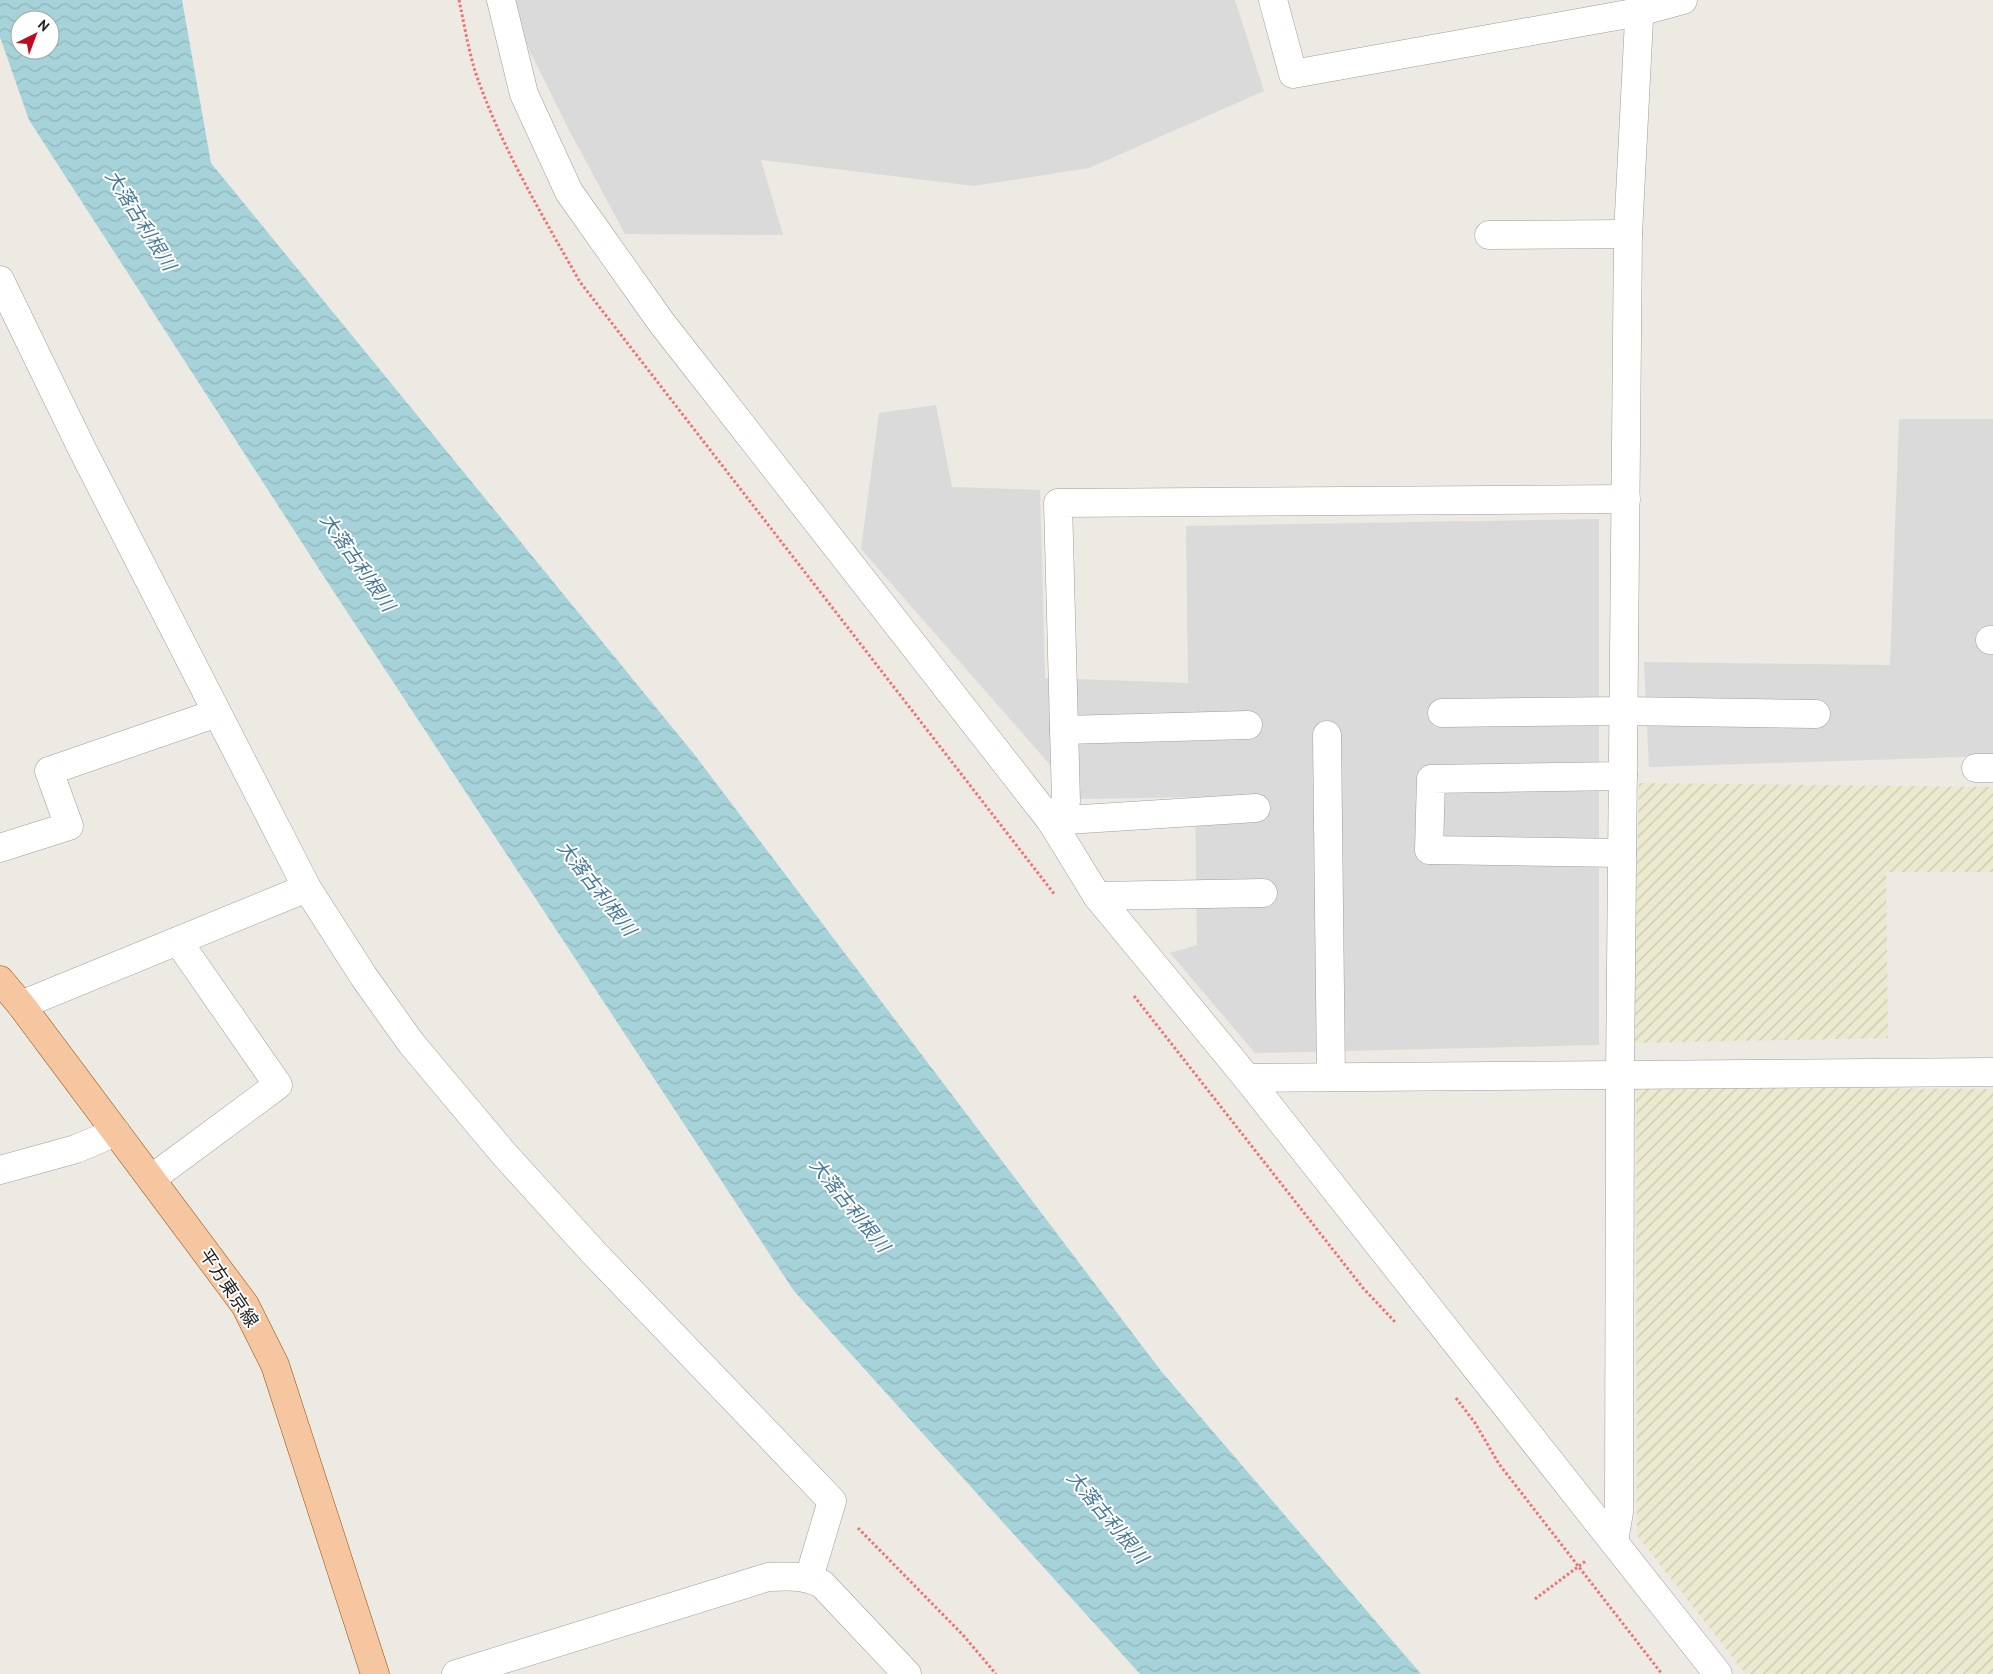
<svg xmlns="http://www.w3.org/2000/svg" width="1993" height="1674" font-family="'PT Sans','Noto Sans JP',sans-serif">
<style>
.residential{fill:#dbdada}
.farmland{fill:url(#farmland-furrows)}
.water{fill:url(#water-waves);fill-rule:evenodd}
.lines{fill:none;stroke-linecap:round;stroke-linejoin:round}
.minor-casing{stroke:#9e9e9e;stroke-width:29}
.major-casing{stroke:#8c5109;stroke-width:29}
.path{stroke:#f17173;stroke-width:3;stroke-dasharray:2.5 2.5;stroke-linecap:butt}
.minor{stroke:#fff;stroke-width:28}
.major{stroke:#f6c6a0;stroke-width:28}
.labels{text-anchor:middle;stroke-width:4;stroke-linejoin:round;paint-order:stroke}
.street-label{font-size:18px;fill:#1d1d1d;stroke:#fff}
.water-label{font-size:19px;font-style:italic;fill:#497997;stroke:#fff}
</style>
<defs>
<pattern id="farmland-furrows" width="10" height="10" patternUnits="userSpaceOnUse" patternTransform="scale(1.25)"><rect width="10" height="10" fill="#ebeacf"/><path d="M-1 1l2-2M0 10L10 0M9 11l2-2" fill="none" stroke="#c9c8b1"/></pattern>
<pattern id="water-waves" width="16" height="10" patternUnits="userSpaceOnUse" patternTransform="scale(1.25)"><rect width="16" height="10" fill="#a6d3d9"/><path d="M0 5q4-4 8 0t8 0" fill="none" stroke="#8eb5ba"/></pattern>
</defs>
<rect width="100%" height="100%" fill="#ede9e3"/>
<g class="residential">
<path d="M511 0H1235L1264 91 1089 168 974 186 761 160 783 235 625 234 568 128 519 29Z"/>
<path d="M936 405 952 487 1040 490 1045 678 1188 683 1186 526 1599 519V1045L1255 1053 1170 953 1197 945 1195 797 1080 799 861 549 879 413Z"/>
<path d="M1899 419H1993V756L1649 767 1644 662 1890 665Z"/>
</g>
<g class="farmland">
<path d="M1639 783 1993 787V872H1886L1888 1038 1632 1043Z"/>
<path d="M1636 1087 1993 1089V1674H1746L1637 1535Z"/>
</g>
<path class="water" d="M0 0H182L211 163 694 754 1161 1371 1421 1674H1140L794 1291 330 586 29 120 0 37ZM20 20H50V50H20Z"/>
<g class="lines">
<g class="minor-casing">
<g id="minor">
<path d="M501 0 524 94 569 192 661 322 1051 821 1097 896 1247 1078 1718 1674"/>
<path d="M1273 0 1293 74 1639 12 1683 0"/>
<path d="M1489 235 1628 234"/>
<path d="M0 280 82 449 307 888 364 977 411 1043 504 1154 594 1253 832 1501 809 1578"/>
<path d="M1990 640H1993"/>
<path d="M1442 713 1624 711 1816 714"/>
<path d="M1064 730 1248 725"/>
<path d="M1327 735 1331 1077"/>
<path d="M1976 768H1993"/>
<path d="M1051 821 1066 802 1058 503 1626 499"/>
<path d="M1051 821 1256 808"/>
<path d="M0 848 69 826 49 771 217 713"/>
<path d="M1622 853 1429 850 1431 779 1623 776"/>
<path d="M1097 896 1263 893"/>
<path d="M21 1005 307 888"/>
<path d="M1247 1078 1993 1072"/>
<path d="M0 1170 76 1149 116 1132"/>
<path d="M151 1179 278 1085 178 941"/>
<path d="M1614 1541 1619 1512 1620 1075 1628 234 1640 0"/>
<path d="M456 1674 768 1577C787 1576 804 1575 822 1584L907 1674"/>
</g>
</g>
<g class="major-casing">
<path id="major" d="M0 980 21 1005 245 1305 275 1365 375 1674"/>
</g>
<g class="path">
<path d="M459 0C464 23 468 48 475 71 500 145 541 213 580 282L1055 895"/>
<path d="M1134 996 1363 1288 1396 1323"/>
<path d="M1456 1398 1475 1423 1499 1464 1662 1674"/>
<path d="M858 1528 963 1635 996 1674"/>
<path d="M1535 1599 1587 1560"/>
</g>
<use href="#minor" class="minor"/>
<use href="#major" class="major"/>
</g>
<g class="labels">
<g class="street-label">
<text transform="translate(229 1288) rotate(56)" y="6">平方東京線</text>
</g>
<g class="water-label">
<text transform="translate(141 220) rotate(58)" y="7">大落古利根川</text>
<text transform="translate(358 562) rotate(55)" y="7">大落古利根川</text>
<text transform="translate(597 888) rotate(52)" y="7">大落古利根川</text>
<text transform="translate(850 1205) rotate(51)" y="7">大落古利根川</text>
<text transform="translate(1108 1517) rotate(50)" y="7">大落古利根川</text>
</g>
</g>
<g transform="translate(35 35) rotate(42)"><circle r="24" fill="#ffffff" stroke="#a5a5a5"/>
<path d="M0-4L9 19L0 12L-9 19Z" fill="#bd0c22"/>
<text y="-8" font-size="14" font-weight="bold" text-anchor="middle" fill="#1d1d1d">N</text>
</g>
</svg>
